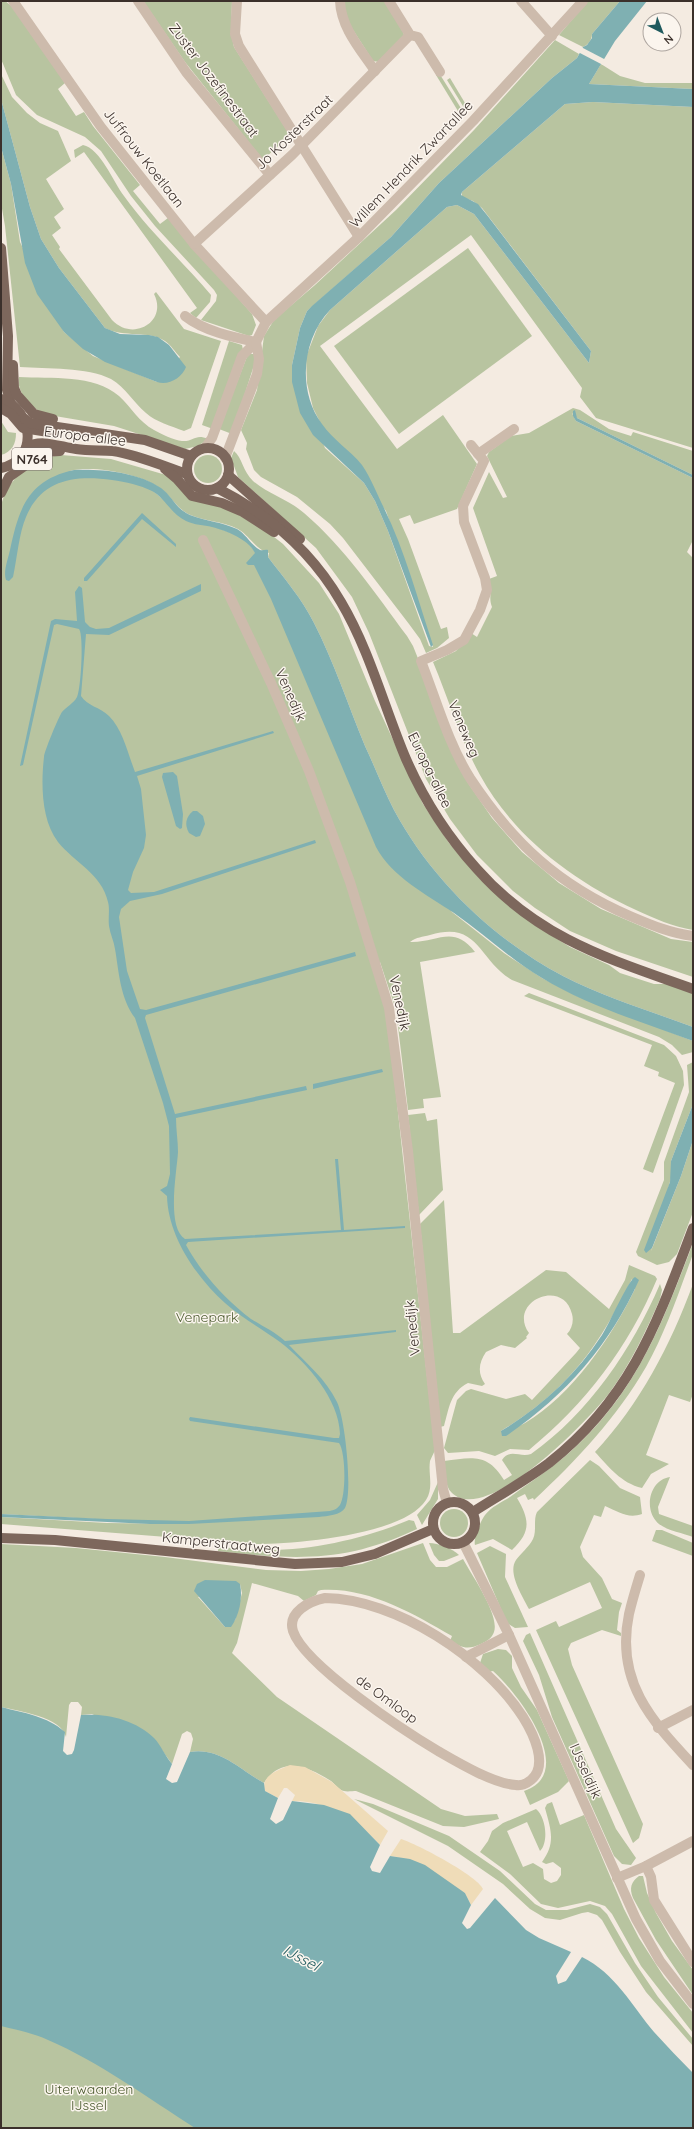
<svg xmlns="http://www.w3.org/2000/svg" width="694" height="2129" font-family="Quicksand,sans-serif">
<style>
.green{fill:#b8c4a0;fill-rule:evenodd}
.sand{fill:#efdcb8}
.water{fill:#7fb0b2}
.pier{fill:#f4ebe1}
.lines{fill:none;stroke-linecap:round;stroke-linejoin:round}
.minor{stroke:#cdbbac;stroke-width:10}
.major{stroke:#7d675c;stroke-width:10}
.labels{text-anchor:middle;stroke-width:3;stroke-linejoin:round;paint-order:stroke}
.shield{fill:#fbf5ee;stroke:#756b66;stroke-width:1}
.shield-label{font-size:13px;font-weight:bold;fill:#3b302b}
.street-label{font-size:14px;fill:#3b302b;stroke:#fbf5ee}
.park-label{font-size:14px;fill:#4a5a2e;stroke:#fbf5ee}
.water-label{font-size:15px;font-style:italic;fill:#1f5a5e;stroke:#fbf5ee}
</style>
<rect width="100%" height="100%" fill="#f4ebe1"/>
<g class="green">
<path d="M1 1H5L17 10 65 83 58 89 76 116 84 112 93 126 140 185 133 191 160 224 168 218 252 314 256 325 252 335 249 336 201 320 216 301 217 295 214 290 155 226 131 196 101 151 85 137 37 115 16 95 1 59Z"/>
<path d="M143 1H232L231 32 234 47 290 135 263 160 185 62Z"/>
<path d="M343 1H385L403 32 404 35 379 62 373 61 346 19Z"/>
<path d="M588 1H620L592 34C592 40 588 45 583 47L559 35Z"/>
<path d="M555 40 579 54 577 58 552 78 439 183 391 237 307 311 300 328 292 365 325 448 364 483 375 501 388 531 429 646 433 647 386 511 321 424 313 408 307 383 306 357 318 326 330 310 447 207 457 205 474 214 589 363 591 351 482 208 473 201 462 197V192L565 104 593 102 693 107V448L596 418 580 397 582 388 471 235 320 346 397 449 443 415 477 464 457 509 414 524 410 515 399 519 408 539 441 629 447 627 449 638 437 648 426 653 420 639 409 624 343 538 330 524 297 497 261 477 254 470 246 449 247 443 241 430 257 390 264 336 274 320 315 285 396 210 474 130Z"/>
<path d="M601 64 620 76 645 83H693V89L589 84Z"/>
<path d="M439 73 464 113 461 116 436 75Z"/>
<path d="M1 74 12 97 27 113 40 123 58 131 71 161 46 179 64 209 54 217 61 228 52 235 60 247 59 249 112 320C133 342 168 322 154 294L156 292 184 329 221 341 191 428 184 431C171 426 156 422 146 413 133 402 126 388 111 379 87 367 47 369 20 367L5 226 1 203V147L11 184 20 242 64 332 93 356 157 382 180 357C175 352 171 345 165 341 149 330 124 338 105 328L59 268 41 239 30 207 1 99Z"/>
<path d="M450 78 468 108 466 111 447 80Z"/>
<path d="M83 145C100 148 114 183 124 196 150 232 183 262 211 295L210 302 196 318 190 313 197 308 84 152 75 158 74 150Z"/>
<path d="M468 248 532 336 399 434 334 346Z"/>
<path d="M229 341 242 345 243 350 213 429 202 425Z"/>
<path d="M248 354H254L255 362 232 434 219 429Z"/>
<path d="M19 377C51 379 94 374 119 396 131 407 139 422 154 430 161 434 174 440 182 441 194 442 195 433 208 439L198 446 185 449 114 426 43 414C31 406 16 393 19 377Z"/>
<path d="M573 408 580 410 609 429 631 436 633 432 693 451V475L577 418 572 413 576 421 693 478V540L687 552 693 558V930C674 927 653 918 636 910 573 881 514 837 480 775 460 739 449 700 433 662L456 651 471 633 477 637 492 607C488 597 493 591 489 579L497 576 473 508 489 472 503 498 507 497 487 456 489 452 511 436 529 433Z"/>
<path d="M1 421 8 432 16 433C16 444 12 452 1 455Z"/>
<path d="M234 451C242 457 243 472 253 481 268 494 289 500 304 513 345 548 375 593 407 636L413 646 468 783 492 818 522 852 559 883 601 909 671 939 693 942V977L616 951 570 931 535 908 513 891 477 855 450 819 426 779 369 633 352 597 316 548 238 477 231 458Z"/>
<path d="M61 455 111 459 166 475 178 484 227 508 269 533 283 544 319 583 339 614 375 701 423 804 449 843 480 879 533 924 570 947 609 965 620 973 654 984H666L693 993V1027C650 1011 604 997 563 976 493 939 431 879 394 810 383 789 375 767 365 746 348 705 334 662 314 623 302 599 284 578 268 557L269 553C255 549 250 536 238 529 222 521 203 521 188 514 176 507 171 496 161 489 142 474 93 465 70 471L144 483 181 515 243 537 260 558 348 746 452 912 504 953 542 978 577 996 693 1041V1052L682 1055 672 1045 659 1037 512 980C478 960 479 920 430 935 422 937 417 937 410 942 438 943 453 924 475 952L420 962 441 1097 423 1099 424 1108 408 1110 396 1010 380 962 372 966 387 1012 435 1450C434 1453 431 1458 430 1461 428 1475 434 1487 426 1500 404 1535 296 1544 257 1544L1 1524V1517L107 1523 190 1524 1 1514V507C6 479 33 458 61 455Z"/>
<circle cx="208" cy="469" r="14"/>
<path d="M529 993 664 1045 676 1056 683 1071 684 1085 653 1173 643 1169 675 1083 658 1076 659 1072 644 1066 652 1045 524 996Z"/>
<path d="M693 1062V1104L671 1161V1178L651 1251 681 1176 693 1140V1212L677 1254 669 1262 657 1265 638 1256 636 1252 664 1180V1162L689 1092 687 1065Z"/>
<path d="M425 1113 427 1121 437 1119 443 1190 419 1215 408 1115Z"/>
<path d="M444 1200 453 1333H460L546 1270 566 1272 609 1309 625 1280 629 1265 655 1276 657 1279C628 1348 586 1403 529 1450L510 1449 495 1456 479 1451 448 1453 444 1448 457 1400 466 1391 471 1389 506 1399 525 1394 532 1400 576 1353 580 1348 567 1334C572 1329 574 1321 572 1314 563 1277 507 1302 529 1333L526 1337 527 1338 515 1348 501 1345 486 1352C479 1362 477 1373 485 1384L482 1386 468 1383C450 1392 449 1409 444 1426L440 1427 420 1224ZM632 1279 635 1289C611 1338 572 1395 525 1423 518 1427 509 1429 501 1431 568 1390 598 1348 632 1279Z"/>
<path d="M693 1243V1254C679 1292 666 1331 646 1367 617 1417 577 1460 534 1500L533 1498 528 1500 525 1494 517 1498C530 1520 531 1532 512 1550L493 1539 475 1545C473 1539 481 1520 485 1515 491 1507 502 1502 510 1497 530 1482 551 1469 570 1452 637 1392 662 1324 693 1243Z"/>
<path d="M660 1284 662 1290 660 1299C646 1331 631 1363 610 1392 590 1419 487 1526 452 1493 444 1486 445 1470 444 1461 472 1457 488 1453 504 1480L512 1475 502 1460C510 1448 520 1458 531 1454 589 1413 632 1349 660 1284Z"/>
<path d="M693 1284V1394L690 1402 669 1395 646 1455 669 1464 651 1474 642 1488C621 1483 609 1467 595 1452 640 1404 670 1346 693 1284Z"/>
<path d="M590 1460 599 1466 620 1488 640 1497 642 1514C628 1519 619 1512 605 1506L601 1517 594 1515 580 1547 583 1557 602 1578 612 1599 622 1603 619 1612 617 1630 621 1633V1636L602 1630 571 1643 568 1649 572 1665 643 1824 639 1838 633 1843 536 1630 556 1621 559 1627 602 1608 590 1582 529 1609C523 1597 507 1573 516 1560 521 1553 529 1547 533 1539 537 1530 533 1520 537 1512Z"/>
<path d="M670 1477 658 1507 659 1514 693 1526V1537C683 1533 663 1530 656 1521 644 1507 650 1480 670 1477Z"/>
<path d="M438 1482V1499L422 1525 417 1515 430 1500Z"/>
<circle cx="454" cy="1523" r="14"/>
<path d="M409 1520 414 1521 417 1529C345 1563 295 1560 218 1551V1547C235 1548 251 1550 268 1550 315 1550 366 1538 409 1520Z"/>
<path d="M656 1530H662L693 1543V1556L652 1541Z"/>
<path d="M423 1543 430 1560 436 1567H447L463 1559C471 1574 500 1615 494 1632 492 1638 487 1641 481 1644 468 1650 462 1648 450 1641L452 1636C412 1613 368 1587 321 1590L318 1591 316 1595 304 1601 298 1596 252 1583 237 1643 232 1653 277 1697 441 1809 465 1816 497 1814 499 1819 464 1827 443 1826 356 1791C353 1791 347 1792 344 1791 339 1790 335 1784 331 1781 309 1767 282 1755 264 1783 240 1770 220 1747 190 1752L193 1739 191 1733 187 1731 182 1734 172 1764 159 1746 92 1714 81 1715 82 1707 78 1702H71L69 1705 66 1737C62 1717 18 1711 1 1707V1544L76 1548 165 1557 266 1570 301 1571 329 1569 362 1564ZM240 1584 242 1593 235 1620 225 1627 198 1597Z"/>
<path d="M429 1543C438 1543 453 1549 459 1555L444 1561H439L434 1555Z"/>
<path d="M490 1546 506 1554 505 1577 528 1627 515 1628 507 1623 477 1553Z"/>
<path d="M530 1633 616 1829 636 1858 631 1865 622 1864 614 1856 552 1717 539 1675 523 1641 526 1635Z"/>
<path d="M498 1649 506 1650 512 1656V1668L521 1687 537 1710 569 1781 558 1792 530 1805 524 1791C579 1773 517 1692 493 1671L488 1672 480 1663 483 1654Z"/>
<path d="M354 1799 373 1804 449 1836 500 1871 535 1904 546 1910H567L590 1904 600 1907 607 1914 635 1963 658 1997 693 2039V2046L646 1992 620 1952 602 1920 597 1915 588 1912 582 1913 560 1920 545 1918 530 1909 503 1884 448 1846Z"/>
<path d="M552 1802 560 1825 584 1815 624 1909 639 1938 664 1977 693 2013V2033L641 1966 612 1914 605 1906 590 1901 558 1908 541 1904 510 1874 480 1852 488 1841 492 1831 503 1823 536 1809C546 1817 549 1842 540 1851L527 1822 507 1831 523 1867 533 1863 543 1869 544 1879 551 1883 557 1881 561 1875V1868L553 1862 546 1864 542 1862C556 1843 551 1830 545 1808L547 1804Z"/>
<path d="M639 1876H643L647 1893 656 1913 672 1941 693 1970V1995L656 1940 633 1898C629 1888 631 1882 639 1876Z"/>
<path d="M1 1990 356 2128H1Z"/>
</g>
<g class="sand">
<path d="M290 1765 305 1767 332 1782 388 1831 380 1845C358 1820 327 1800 292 1801L295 1795 287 1788H284L278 1798 265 1791C260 1775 279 1770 290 1765Z"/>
<path d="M401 1839C417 1844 478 1876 483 1889L471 1905 465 1893 397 1857 390 1856Z"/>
</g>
<g class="water">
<path d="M620 1H647L615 41 589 84 693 89V107L593 102 565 104 462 192 461 195 478 204 487 215 591 351 589 363 474 214 457 205 447 207 330 310C302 339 297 391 322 424 333 440 350 450 362 465 371 478 377 494 384 508 405 551 418 600 433 645L431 647 388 531 375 501 364 483 313 435 300 413 292 382V365L300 328 307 311 312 306 391 237 439 183 552 78 577 58 583 47 587 45 592 38V34Z"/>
<path d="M1 99 30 207 41 239 59 268 105 328 120 334 149 335 158 337 169 345 186 367C182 378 168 386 157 382L105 362 83 349 64 332 37 294 25 263 11 184 1 147Z"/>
<path d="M575 410 577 418 693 475V478L576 421 573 416V411Z"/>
<path d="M74 470C102 469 137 472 161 488 172 496 176 509 190 515 205 521 222 522 237 529 246 534 251 545 260 550 263 551 265 549 268 550V557C284 578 302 599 314 623 334 662 348 705 365 746 375 767 383 789 394 810 431 879 493 939 563 976 604 997 650 1011 693 1027V1041C642 1022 588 1006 542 978 510 959 484 934 454 913 427 895 392 877 376 847L271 599 254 565H248L246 563 255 553C248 539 227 531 212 527 204 525 194 525 186 521 171 514 165 498 152 491 140 485 126 482 112 480 75 475 42 479 26 517 19 533 17 559 13 577L9 581 6 580C3 572 8 559 10 550 19 508 28 480 74 470Z"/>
<path d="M142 513 176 544V547L142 519 87 581H84V578Z"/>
<path d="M201 584V591L109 635 86 634 81 696C87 706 100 707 109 716 123 730 128 754 135 772L273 731 274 733 137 776 141 789 146 835 144 848 133 872 128 890 131 893 154 892 315 840 316 843 162 894 130 901 121 909 119 917 127 971 140 1009 146 1010 355 952 356 956 146 1015 145 1018 175 1114 306 1086 307 1090 176 1118C176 1130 178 1141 178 1152 177 1171 166 1227 185 1239L341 1230 335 1159H338L344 1230 405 1226V1228L188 1242 186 1245C202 1274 225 1299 251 1319 262 1326 275 1332 285 1341L396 1330V1332L289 1345C306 1363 326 1379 337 1402 345 1418 353 1492 345 1508 341 1515 327 1516 319 1517L189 1524H150L1 1517V1514L107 1519 189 1521 330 1511C334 1510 337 1509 340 1505 346 1495 346 1453 339 1443L190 1421 189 1419 190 1417 334 1438H339L340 1434C339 1399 307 1363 280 1342 262 1329 242 1318 225 1303 196 1277 168 1236 167 1196L160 1190 167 1186 170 1174 169 1126 163 1103 135 1018C120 998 119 972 115 949 114 941 110 934 109 926 108 918 110 909 108 902 102 874 74 862 58 842 41 820 41 783 44 757 44 752 59 716 62 712 66 707 74 703 77 697 81 689 84 635 79 629L57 624 54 625 23 765 20 766 51 621 55 619 77 621 75 592 79 586 82 588 85 622 90 627 96 629 109 628Z"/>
<path d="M173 772 177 776 183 814 182 828 180 829 176 826 162 777 163 773Z"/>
<path d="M193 811H197L203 816 205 824 200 836 196 837 189 833C184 824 186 817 193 811Z"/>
<path d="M382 1069 383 1072 313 1089V1084Z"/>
<path d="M693 1104V1140L681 1176 652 1248 646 1253 644 1250 670 1182 671 1161Z"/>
<path d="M635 1277 639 1280C610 1345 565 1396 506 1436H502L501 1431C541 1407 576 1375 602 1335 609 1325 627 1282 635 1277Z"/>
<path d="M205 1580 236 1581 240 1584C243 1598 239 1616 231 1627H225L194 1591 197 1584Z"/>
<path d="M1 1707C24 1713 47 1716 65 1732L63 1751 67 1755 72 1754 74 1750 81 1715C105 1713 135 1719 154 1738 161 1745 165 1756 172 1764L166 1779 172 1783 177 1782 190 1752C220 1747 240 1770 264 1783L265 1791 278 1798 270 1819 276 1824 283 1820 292 1801 324 1805 350 1814 380 1845 370 1867 372 1871 380 1873 390 1856 410 1859 425 1865 465 1893 471 1905 462 1923 467 1929 470 1928 495 1898 526 1930 539 1938 571 1952 556 1976 558 1984 566 1981 582 1957C615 1973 632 2006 654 2032 667 2046 680 2060 693 2073V2128H195C148 2098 99 2062 48 2040 33 2033 17 2030 1 2026Z"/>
</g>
<path class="pier" d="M581 47 606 60 603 65 578 52Z"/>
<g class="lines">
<g class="minor">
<path d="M13 1 101 127 194 244 266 322"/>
<path d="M138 1 186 72 270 175"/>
<path d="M237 1 235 34 239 46 359 237"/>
<path d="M340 1C341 28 361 50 375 71"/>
<path d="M389 1 410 35 418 37 440 72"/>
<path d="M521 1 552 36"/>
<path d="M194 244 292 155 410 35"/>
<path d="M185 316C204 331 232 337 256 342"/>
<path d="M471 445 484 461 463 506 464 522 485 578 487 590 480 610 464 640 447 650 421 661C436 699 448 743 470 778 513 843 558 885 630 916 651 925 670 933 693 936"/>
<path d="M205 448 212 438 242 356 256 342 266 322 359 237 473 121 583 1"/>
<path d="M478 454 514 429"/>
<path d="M225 458 257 374 259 359 256 342"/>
<path d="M203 540 271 683 309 771 350 882 389 1008 408 1151 443 1489 447 1503"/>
<path d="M463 1542 509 1635 636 1919 660 1961 693 2004"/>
<path d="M640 1575C636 1588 632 1601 629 1614 615 1681 651 1720 693 1765"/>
<path d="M325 1598C396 1599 485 1658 523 1717 533 1733 549 1765 531 1780 526 1784 521 1786 516 1785 494 1784 457 1762 438 1751 406 1732 304 1665 293 1631 287 1612 310 1601 325 1598Z"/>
<path d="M466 1657 509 1635"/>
<path d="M658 1728 693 1710"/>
<path d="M646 1866 651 1877 654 1900 693 1962"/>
<path d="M617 1878 646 1866 693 1841"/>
</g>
<g class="major">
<path d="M1 248 8 336 7 390 11 404"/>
<path d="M13 365 14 388 17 395 34 414 53 419"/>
<path d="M1 399C34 410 39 461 1 468"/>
<path d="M1 408 11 414 23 428 55 433"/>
<path d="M25 419 30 423 145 440 191 456"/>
<path d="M26 448C41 438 60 447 76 449 89 451 101 450 113 451 138 455 163 466 187 474"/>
<circle cx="208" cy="469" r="21"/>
<path d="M165 469 177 479 192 496 222 503 243 512 274 532"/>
<path d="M228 475 300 539"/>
<path d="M217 488C268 514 312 552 341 602 370 651 384 707 406 759 424 800 447 836 477 869 539 939 609 959 693 989"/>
<path d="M1 493 9 477 26 465 35 456 44 452 60 451"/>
<circle cx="454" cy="1523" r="21"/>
<path d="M473 1512C498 1496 525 1481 549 1463 632 1397 657 1323 693 1228"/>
<path d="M1 1538 55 1540 295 1564 342 1562 375 1554 433 1529"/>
</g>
</g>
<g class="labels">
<rect class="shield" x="12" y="448" width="40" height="22" rx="3"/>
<g class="shield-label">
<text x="32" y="464">N764</text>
</g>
<g class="street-label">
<text transform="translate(214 80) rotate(53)" y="5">Zuster Jozefinestraat</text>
<text transform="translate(294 132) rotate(-44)" y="5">Jo Kosterstraat</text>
<text transform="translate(144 158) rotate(52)" y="5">Juffrouw Koetlaan</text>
<text transform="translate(411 164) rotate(-46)" y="5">Willem Hendrik Zwartallee</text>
<text transform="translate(85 436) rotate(7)" y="5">Europa-allee</text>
<text transform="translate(291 695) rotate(66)" y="5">Venedijk</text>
<text transform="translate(464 729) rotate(67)" y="5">Veneweg</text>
<text transform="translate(430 770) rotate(64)" y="5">Europa-allee</text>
<text transform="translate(400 1003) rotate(78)" y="5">Venedijk</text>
<text transform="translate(412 1328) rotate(-96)" y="5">Venedijk</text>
<text transform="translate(221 1543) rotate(6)" y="5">Kamperstraatweg</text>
<text transform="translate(387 1699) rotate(36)" y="5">de Omloop</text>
<text transform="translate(586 1771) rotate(66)" y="5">IJsseldijk</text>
</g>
<g class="park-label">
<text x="207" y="1322">Venepark</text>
<text x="89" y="2094">Uiterwaarden<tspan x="89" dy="16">IJssel</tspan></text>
</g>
<g class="water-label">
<text transform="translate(301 1958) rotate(28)" y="5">IJssel</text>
</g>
</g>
<rect width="694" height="2129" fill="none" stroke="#3b302b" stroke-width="4"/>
<g transform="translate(662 32) rotate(138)"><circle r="19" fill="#fbf5ee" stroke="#aea6a0"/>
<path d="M0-3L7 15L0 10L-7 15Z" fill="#1f5a5e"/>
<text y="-6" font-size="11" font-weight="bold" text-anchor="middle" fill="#3b302b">N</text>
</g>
</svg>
